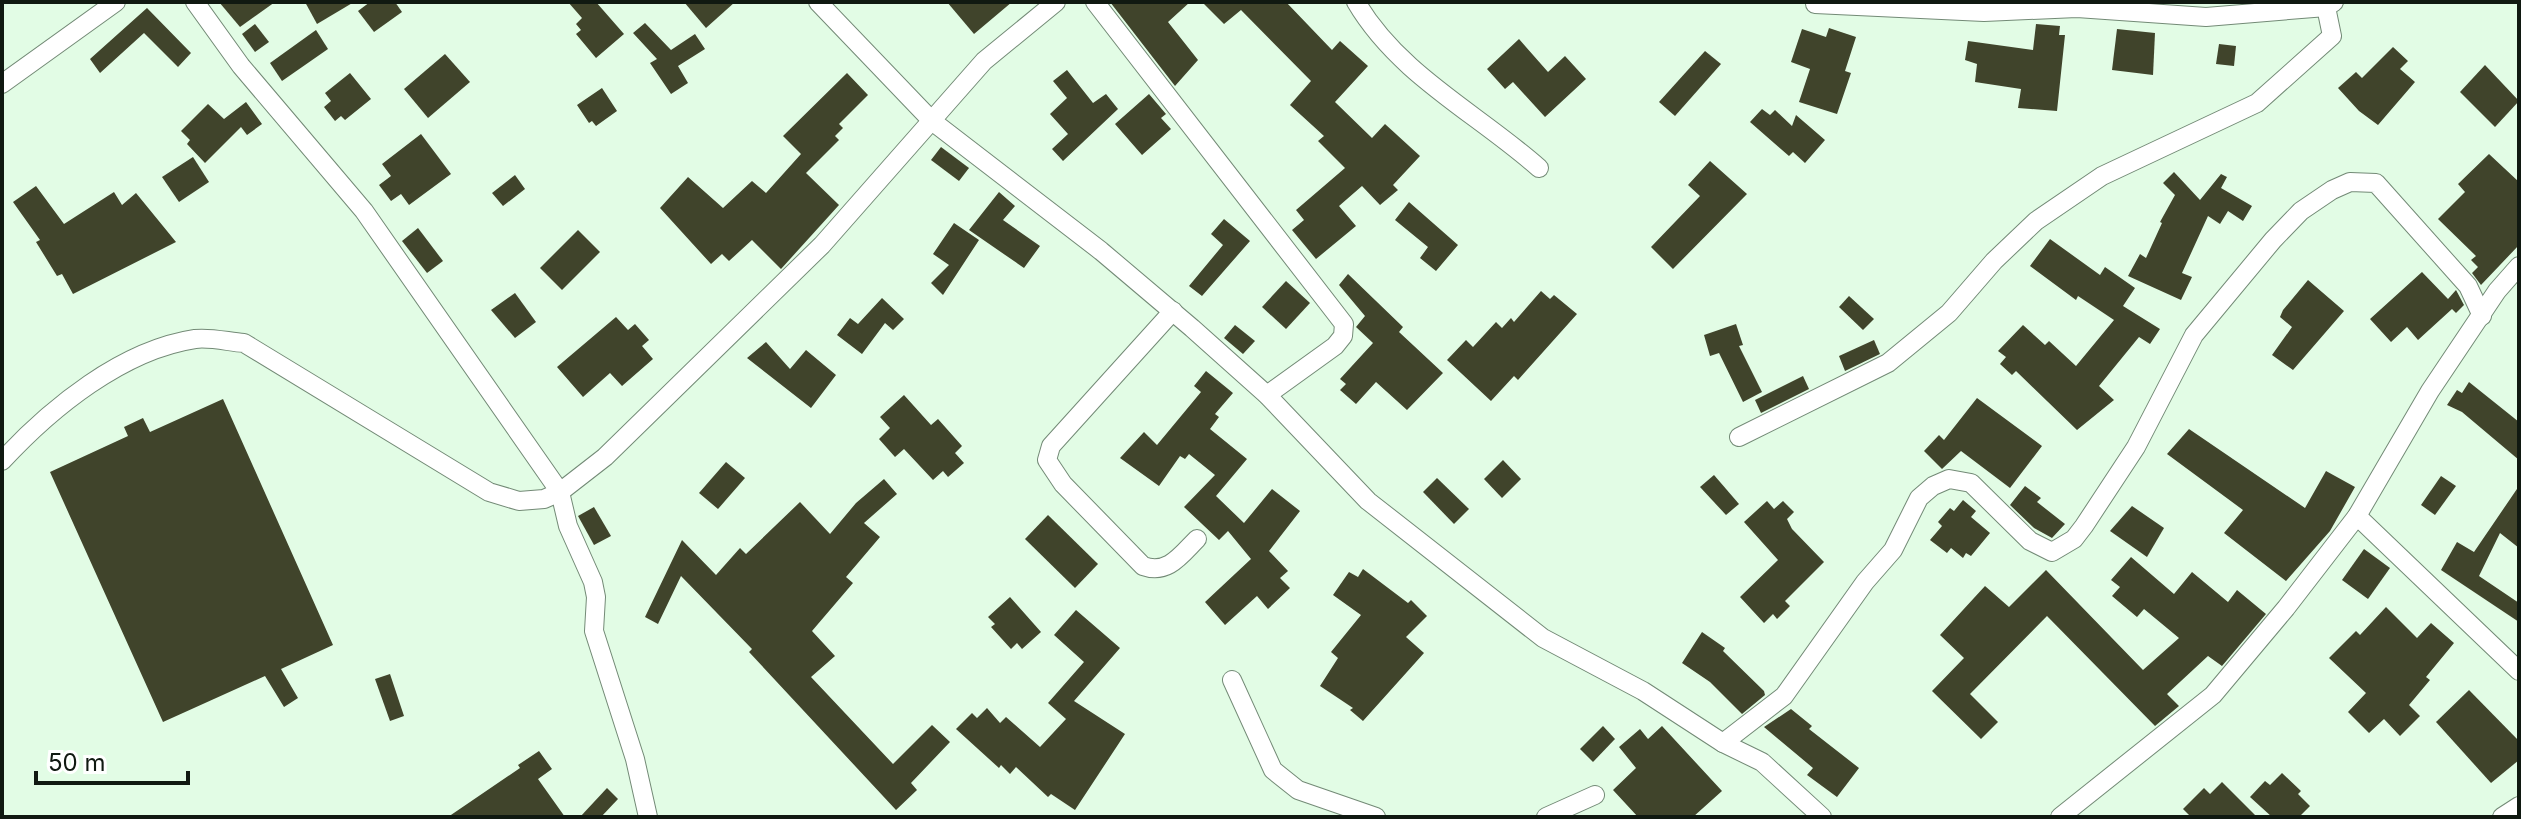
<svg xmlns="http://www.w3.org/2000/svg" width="2521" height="819" font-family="Inter,sans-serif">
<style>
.building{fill:#40442b}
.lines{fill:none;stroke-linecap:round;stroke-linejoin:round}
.street-casing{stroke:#738a76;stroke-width:20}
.street{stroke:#fff;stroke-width:18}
</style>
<rect width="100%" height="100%" fill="#e2fce5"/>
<g class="building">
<path d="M219 2H275L240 27Z"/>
<path d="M305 2H354L317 24Z"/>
<path d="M370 2H395L402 12 374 32 358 11Z"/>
<path d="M568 2H596L624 34 596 58 576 34 581 30 576 24 582 18Z"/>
<path d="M684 2H735L706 28Z"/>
<path d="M947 2H1012L974 34Z"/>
<path d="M1110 2H1190L1168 22 1198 60 1175 86Z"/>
<path d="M1202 2H1286L1332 50 1340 41 1368 66 1335 102 1372 138 1385 124 1420 156 1393 185 1398 190 1380 205 1362 186 1339 206 1356 226 1316 259 1292 230 1304 220 1296 210 1345 168 1318 141 1324 136 1290 105 1311 81 1241 10 1224 24Z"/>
<path d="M147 8 191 53 178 67 144 33 100 73 90 59Z"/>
<path d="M645 23 671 50 695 34 705 49 678 66 688 83 671 94 650 63 657 59 633 33Z"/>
<path d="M255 24 269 42 255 52 242 34Z"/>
<path d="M2036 24 2060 26 2059 35H2065L2057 111 2018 108 2021 89 1975 82 1977 64 1965 60 1968 41 2033 50Z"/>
<path d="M1829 28 1856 37 1845 71 1851 73 1837 114 1799 102 1810 69 1791 62 1802 29 1826 37Z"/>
<path d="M2117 29 2155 33 2153 75 2112 70Z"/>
<path d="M316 30 328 49 282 81 270 63Z"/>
<path d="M1519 39 1548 72 1565 56 1586 79 1545 117 1513 82 1505 89 1487 69Z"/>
<path d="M2219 44 2236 46 2234 66 2216 64Z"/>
<path d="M2393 47 2408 61 2400 69 2415 82 2378 125 2359 111 2338 88 2356 72 2362 78Z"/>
<path d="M1705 51 1721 64 1675 116 1659 102Z"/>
<path d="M445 54 470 82 428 118 404 89Z"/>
<path d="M2485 65 2519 101 2495 127 2460 92Z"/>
<path d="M1067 70 1093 103 1106 94 1118 109 1063 161 1052 149 1068 134 1050 114 1067 98 1053 81Z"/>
<path d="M350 73 371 99 345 120 341 116 335 121 324 107 331 101 325 93Z"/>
<path d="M847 73 868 95 839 124 843 128 835 136 839 140 806 173 839 205 781 269 752 240 729 261 722 254 711 264 660 208 688 177 723 208 752 181 766 193 801 154 783 136Z"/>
<path d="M602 88 617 111 596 126 592 121 589 123 577 105Z"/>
<path d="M1149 94 1166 114 1161 118 1171 129 1142 155 1115 124Z"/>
<path d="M246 102 262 124 247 135 241 127 205 163 187 144 190 140 181 131 208 104 224 119Z"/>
<path d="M1762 109 1770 115 1775 110 1792 126 1796 115 1825 140 1805 163 1793 152 1789 156 1750 122Z"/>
<path d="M421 134 451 174 409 205 401 194 391 201 379 185 391 176 382 164Z"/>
<path d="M941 147 969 168 959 181 931 160Z"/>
<path d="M2489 154 2519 182V245L2481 285 2472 273 2478 267 2471 260 2476 256 2438 219 2465 192 2458 184Z"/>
<path d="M193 157 209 182 179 202 162 177Z"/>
<path d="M1710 161 1747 194 1673 269 1651 247 1700 196 1688 185Z"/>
<path d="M2174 172 2200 200 2221 174 2227 177 2221 188 2252 206 2243 221 2228 211 2220 224 2208 216 2182 273 2192 277 2181 300 2128 276 2140 254 2146 258 2162 223 2160 222 2175 195 2163 183Z"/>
<path d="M515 175 525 189 503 206 492 193Z"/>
<path d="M36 186 64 224 114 192 122 205 136 193 176 242 73 294 62 274 57 276 36 242 40 240 13 202Z"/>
<path d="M999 192 1015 206 1003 220 1040 246 1024 268 969 230Z"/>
<path d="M1409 202 1458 245 1436 271 1420 258 1428 247 1395 220Z"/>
<path d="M1224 219 1250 241 1202 296 1189 286 1223 245 1211 234Z"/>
<path d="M954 223 979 240 943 295 931 283 949 265 933 254Z"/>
<path d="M418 228 443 261 427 273 402 241Z"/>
<path d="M578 230 600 252 562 290 540 268Z"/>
<path d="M2050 239 2100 275 2105 267 2135 288 2123 306 2160 329 2150 344 2139 337 2099 386 2114 400 2077 430 2016 371 2012 375 2000 364 2006 357 1998 351 2023 325 2045 345 2049 341 2076 366 2114 320 2078 296 2076 300 2030 266Z"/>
<path d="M2422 272 2448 299 2456 290 2464 305 2456 313 2452 309 2418 340 2407 327 2391 342 2370 319Z"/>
<path d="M1348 274 1403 327 1399 332 1443 373 1407 410 1376 382 1356 404 1340 390 1346 384 1340 379 1373 343 1356 327 1365 316 1339 285Z"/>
<path d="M2308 280 2344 311 2293 370 2272 355 2292 327 2280 317 2283 310Z"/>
<path d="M1286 281 1310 303 1286 329 1262 307Z"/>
<path d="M1541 291 1550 299 1554 295 1577 314 1518 380 1514 376 1491 401 1447 360 1466 340 1473 347 1496 322 1502 328 1511 318 1514 322Z"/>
<path d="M515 293 536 322 515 338 491 310Z"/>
<path d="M1849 296 1874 319 1863 330 1839 307Z"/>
<path d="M882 298 904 319 893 330 885 323 862 354 837 335 850 318 858 324Z"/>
<path d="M616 317 628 330 635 324 649 340 642 346 653 359 622 386 610 373 583 397 557 367Z"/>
<path d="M1736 324 1743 345 1739 346 1762 392 1743 402 1719 353 1710 356 1704 335Z"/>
<path d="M1235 325 1255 341 1243 354 1224 338Z"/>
<path d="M1874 340 1880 354 1845 371 1839 356Z"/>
<path d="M766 342 790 369 806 350 836 375 811 408 747 358Z"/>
<path d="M1206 371 1233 393 1215 414 1219 417 1210 429 1247 459 1216 496 1244 523 1272 489 1300 511 1269 551 1288 571 1280 578 1290 588 1268 609 1257 596 1225 625 1205 602 1251 559 1228 531 1219 540 1184 507 1215 475 1189 454 1185 459 1180 456 1159 486 1120 458 1144 432 1157 445 1201 392 1194 386Z"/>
<path d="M1803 376 1809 389 1761 413 1755 400Z"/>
<path d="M2469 382 2519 422V460L2462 412 2447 405 2457 390 2462 393Z"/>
<path d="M904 395 931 425 938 419 962 446 955 453 964 463 948 477 943 471 933 480 904 449 895 457 879 439 890 428 880 417Z"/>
<path d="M1977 398 2042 446 2010 488 1961 451 1942 469 1924 451 1939 435 1944 440Z"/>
<path d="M223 399 333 645 281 669 298 698 284 707 265 676 163 722 50 472 128 436 124 427 143 418 150 432Z"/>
<path d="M2189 429 2305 508 2326 471 2355 487 2330 531 2286 581 2224 533 2243 510 2167 454Z"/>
<path d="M1503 460 1521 479 1502 498 1484 479Z"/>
<path d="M726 462 745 478 718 509 699 493Z"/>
<path d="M1714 475 1739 504 1726 515 1700 487Z"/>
<path d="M2441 476 2456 486 2435 515 2421 505Z"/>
<path d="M1437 478 1469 509 1454 524 1423 492Z"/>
<path d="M884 479 897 494 864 523 880 537 846 577 853 583 812 631 835 656 811 677 893 764 932 725 950 742 911 783 917 790 896 810 749 652 752 649 681 576 658 624 645 617 682 540 716 575 740 548 746 554 800 502 830 534 856 503Z"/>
<path d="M2025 486 2041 498 2037 502 2065 524 2052 538 2034 528 2010 505Z"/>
<path d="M2519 486V548L2500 533 2479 576 2519 603V622L2441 570 2457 542 2474 552Z"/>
<path d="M1963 500 1976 511 1971 517 1990 533 1971 556 1966 553 1963 558 1951 548 1947 553 1930 540 1942 526 1938 522 1950 508 1954 511Z"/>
<path d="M1767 501 1774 509 1783 501 1794 512 1787 519 1792 529 1824 562 1785 601 1790 606 1777 619 1773 614 1764 623 1740 597 1778 560 1744 522Z"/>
<path d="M2132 506 2164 528 2147 557 2110 531Z"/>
<path d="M594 507 611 536 594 545 578 516Z"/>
<path d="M1048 515 1098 564 1075 588 1025 539Z"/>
<path d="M2364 549 2390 568 2368 599 2342 580Z"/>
<path d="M2131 557 2174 594 2192 572 2228 602 2237 590 2266 614 2222 666 2208 656 2167 694 2179 706 2155 726 2047 616 1970 694 1998 722 1981 739 1932 691 1964 658 1940 635 1985 586 2009 607 2046 570 2143 670 2179 638 2144 609 2137 617 2112 596 2120 587 2111 580Z"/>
<path d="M1363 569 1408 603 1411 600 1427 616 1406 637 1424 653 1363 721 1350 710 1353 708 1320 686 1338 658 1331 652 1361 615 1333 595 1349 572 1358 577Z"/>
<path d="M1010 597 1041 632 1022 649 1017 643 1011 649 991 627 995 624 988 617Z"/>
<path d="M2386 607 2417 638 2431 623 2454 643 2426 677 2430 680 2409 705 2420 716 2400 736 2384 719 2369 733 2348 712 2366 693 2329 658 2356 631 2360 635Z"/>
<path d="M1076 610 1120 648 1074 701 1125 734 1075 810 1051 794 1048 797 1016 767 1010 774 1001 765 999 768 956 729 972 713 977 718 987 708 1000 723 1006 717 1040 747 1066 719 1048 703 1084 662 1054 635Z"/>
<path d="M1702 632 1725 648 1723 651 1764 691 1765 695 1742 714 1710 682 1682 663Z"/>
<path d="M390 674 404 716 390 721 375 679Z"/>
<path d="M2469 690 2519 741V760L2491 783 2436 722Z"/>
<path d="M1791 709 1812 726 1809 729 1859 768 1837 797 1807 775 1813 768 1764 727Z"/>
<path d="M1603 726 1615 739 1593 762 1580 749Z"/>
<path d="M1662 726 1722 791 1693 817H1638L1613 790 1636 768 1619 747 1640 729 1648 739Z"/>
<path d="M539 751 552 769 538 779 565 817H448L520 768 518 765Z"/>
<path d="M2282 773 2301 791 2298 794 2310 806 2299 817H2272L2250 797 2265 781 2270 785Z"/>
<path d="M2222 782 2257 817H2191L2183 809 2204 788 2210 794Z"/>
<path d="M607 788 618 799 601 817H580Z"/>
</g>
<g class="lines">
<g class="street-casing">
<g id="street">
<path d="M195 2 241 66 364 211 560 492 568 526 593 582 596 597 594 631 635 759 648 817"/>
<path d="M818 2 932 121 1101 251 1192 328 1267 395 1368 501 1543 638 1643 691 1723 743 1762 762 1822 817"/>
<path d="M1095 2 1344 324 1343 336 1335 346 1267 395"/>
<path d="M1356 2C1399 75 1477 113 1539 168"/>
<path d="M1815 4 1984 12 2077 8 2206 17 2326 7 2334 2"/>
<path d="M2 84 116 2"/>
<path d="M1173 311 1051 446 1047 460 1063 484 1143 566C1168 575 1181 555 1197 539"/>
<path d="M1739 437 1888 363 1949 313 1994 261 2036 221 2102 176 2257 103 2332 36 2326 7"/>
<path d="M2 461C51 408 122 350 195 339 211 337 229 342 244 343L489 492 519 501 544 499 560 492 605 457 822 245 984 61 1056 2"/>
<path d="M2357 516 2519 671"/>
<path d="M1232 680 1273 770 1298 790 1376 817"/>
<path d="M1723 743 1784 696 1865 582 1893 550 1919 498 1933 486 1949 479 1971 483 2030 541 2052 552 2074 539 2084 526 2136 447 2194 335 2273 240 2301 211 2332 190 2350 182 2376 183 2468 286 2482 316"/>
<path d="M1546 817 1595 795"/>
<path d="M2060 817 2213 695 2286 608 2357 516 2430 391 2497 291 2519 266"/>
<path d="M2502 817 2519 806"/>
</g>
</g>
<use href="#street" class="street"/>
</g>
<rect width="2521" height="819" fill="none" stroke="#101911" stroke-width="8"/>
<path d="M36 771v12h152v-12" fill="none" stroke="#101911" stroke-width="4"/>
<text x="48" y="771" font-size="24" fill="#101911" stroke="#ffffff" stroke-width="6" paint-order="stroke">50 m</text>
</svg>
